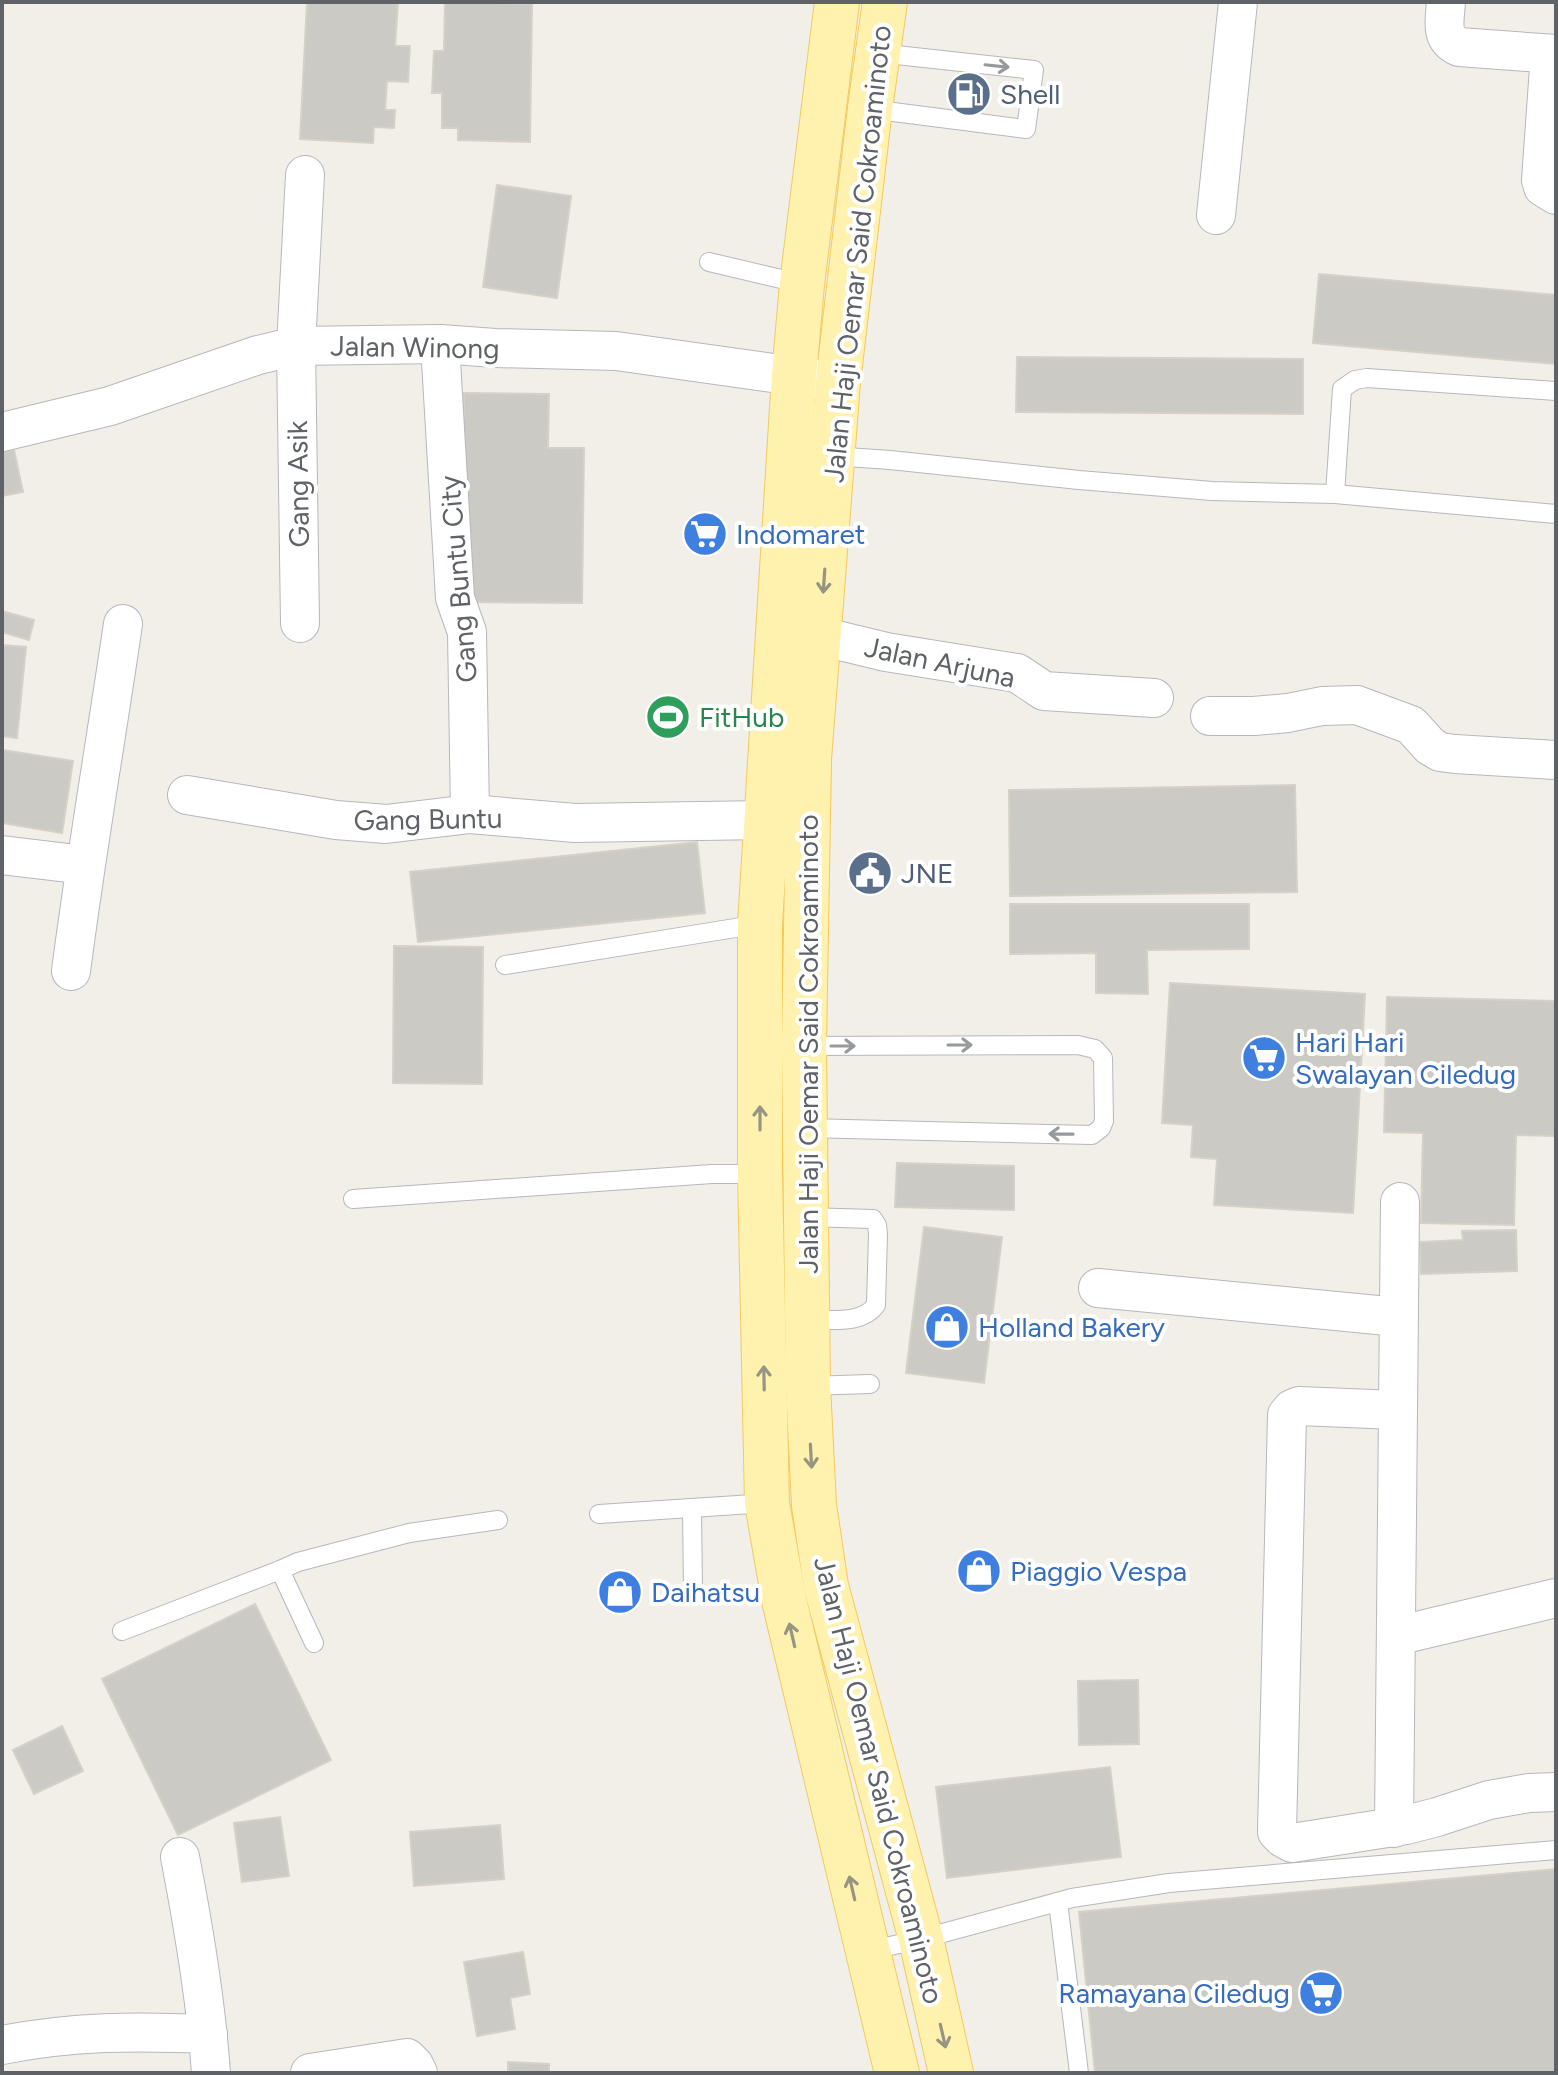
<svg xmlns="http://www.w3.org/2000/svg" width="1558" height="2075" font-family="Figtree,sans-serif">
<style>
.building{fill:#cccac5;stroke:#d6d1c6;stroke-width:2}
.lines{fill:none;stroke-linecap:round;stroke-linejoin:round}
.lane-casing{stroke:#b5b8bc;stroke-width:20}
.street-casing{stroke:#b5b8bc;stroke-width:40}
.primary-casing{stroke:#f2c960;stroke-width:46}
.lane{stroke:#fff;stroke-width:18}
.street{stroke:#fff;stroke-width:38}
.primary{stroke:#fff2af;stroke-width:44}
.oneway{stroke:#979a9d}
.oneway2{stroke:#979581}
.labels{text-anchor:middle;stroke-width:8;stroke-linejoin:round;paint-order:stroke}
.service-label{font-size:28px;fill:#4e5e75;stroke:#fff;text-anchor:start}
.street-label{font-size:28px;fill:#5f6368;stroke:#fff}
.shop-label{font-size:28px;fill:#366cbe;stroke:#fff;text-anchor:start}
.leisure-label{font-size:28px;fill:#27864d;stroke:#fff;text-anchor:start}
</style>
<rect width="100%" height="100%" fill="#f1efe8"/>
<g class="building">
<path d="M307 2H398L395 46H410L408 82 387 81 385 110H395L394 128 374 127 373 143 300 139Z"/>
<path d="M445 2 532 4 530 142 458 140V128H442V93H432L434 51H444Z"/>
<path d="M497 185 571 196 557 298 483 287Z"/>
<path d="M1319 274 1556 295V364L1313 343Z"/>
<path d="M1017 357 1303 359V414L1016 412Z"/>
<path d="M464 393 549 394 548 448H584L582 603 463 602Z"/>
<path d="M14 450 23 492 2 496V452Z"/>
<path d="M2 611 34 620 29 640 2 632Z"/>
<path d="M2 645 26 647 17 738 2 736Z"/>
<path d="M3 750 73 761 62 833 2 823Z"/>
<path d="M1295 785 1297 892 1010 896 1009 790Z"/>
<path d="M697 842 705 913 418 942 410 872Z"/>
<path d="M1010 904H1249V949L1147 950 1148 994 1096 993V953L1010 954Z"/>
<path d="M394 946 483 947 482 1084 393 1083Z"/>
<path d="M1170 983 1365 994 1353 1213 1214 1205 1217 1159 1191 1157 1193 1125 1162 1123Z"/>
<path d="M1387 997 1556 1001V1136L1516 1135 1514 1225 1421 1223 1423 1133 1384 1132Z"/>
<path d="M897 1163 1014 1166V1210L895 1207Z"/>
<path d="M924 1227 1002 1237 984 1383 906 1373Z"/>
<path d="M1516 1230 1517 1271 1421 1274 1420 1242 1463 1240 1462 1231Z"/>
<path d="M255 1604 331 1760 178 1835 102 1679Z"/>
<path d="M1138 1680 1139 1744 1079 1745 1078 1681Z"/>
<path d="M62 1726 83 1771 34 1794 13 1750Z"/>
<path d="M1110 1767 1121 1857 947 1878 936 1787Z"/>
<path d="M280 1817 289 1876 242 1882 234 1823Z"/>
<path d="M500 1825 504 1879 414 1886 410 1832Z"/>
<path d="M1556 1869V2073H1095L1079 1912Z"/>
<path d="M523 1952 530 1994 510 1998 515 2029 477 2036 464 1962Z"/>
<path d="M508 2062 549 2064V2073H508Z"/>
</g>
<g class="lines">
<g class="lane-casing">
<g id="lane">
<path d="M870 109 1026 129 1034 70 878 53"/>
<path d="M709 262 802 284"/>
<path d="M832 456 890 460 1079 480 1212 491 1335 494 1556 514"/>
<path d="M1335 494 1342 389 1355 380 1367 378 1556 391"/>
<path d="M505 965 760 924"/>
<path d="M804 1046 1078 1045 1095 1049 1103 1058 1104 1121 1101 1128 1092 1135 806 1128"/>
<path d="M353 1199 712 1174H760"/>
<path d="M806 1217 873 1219 877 1225 878 1234 876 1305C862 1325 830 1319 807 1320"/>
<path d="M808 1386 870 1384"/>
<path d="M692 1508 693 1590"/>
<path d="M599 1514 767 1503"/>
<path d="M122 1631 280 1570"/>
<path d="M314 1643 280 1570 298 1562 409 1533 498 1520"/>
<path d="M1058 1902 1079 2073"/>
<path d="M868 1951 921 1939 1072 1898 1169 1883 1556 1850"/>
</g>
</g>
<g class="street-casing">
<g id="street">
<path d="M1446 2C1445 20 1439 38 1459 47L1556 54"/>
<path d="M1550 54 1541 180 1543 187 1556 195"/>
<path d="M1216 215 1238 2"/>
<path d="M440 344 455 598 467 632 470 814"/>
<path d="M2 432 110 406 258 355 296 346 440 344 495 348 616 351 823 380"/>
<path d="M300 623 296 346 305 175"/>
<path d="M820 636 886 652 1017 673 1044 691 1154 698"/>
<path d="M1210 716H1254L1288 713 1322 706 1357 705 1411 725 1430 746 1440 752 1455 754 1556 760"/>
<path d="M187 795 336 820 386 824 470 814 575 823 767 820"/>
<path d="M2 855 85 865"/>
<path d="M71 971C86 855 106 740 123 624"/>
<path d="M1098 1288 1398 1317"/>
<path d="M1396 1410 1299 1406 1292 1409 1287 1415 1277 1832 1283 1838 1292 1843 1406 1825 1437 1817 1489 1800 1529 1793 1556 1792"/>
<path d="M1396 1636 1556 1598"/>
<path d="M1394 1828 1400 1202"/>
<path d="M180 1857C194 1929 206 2000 211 2073"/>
<path d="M2 2045C73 2031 136 2031 208 2034"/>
<path d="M310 2073 407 2058 414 2065 418 2073"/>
</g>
</g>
<g class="primary-casing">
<g id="primary">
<path d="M837 2 802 284 794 376 760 924V1174L767 1503 784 1600 897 2073"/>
<path d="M885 2 870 108 838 382 809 759 804 1046 808 1386 814 1505 826 1586 921 1939 951 2073"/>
</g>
</g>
<use href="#lane" class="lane"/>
<use href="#street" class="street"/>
<use href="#primary" class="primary"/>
</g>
<defs><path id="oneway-shaft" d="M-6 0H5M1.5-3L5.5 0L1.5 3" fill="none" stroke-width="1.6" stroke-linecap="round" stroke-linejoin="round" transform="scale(2)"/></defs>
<g class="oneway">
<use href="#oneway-shaft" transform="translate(997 66) rotate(6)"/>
<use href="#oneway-shaft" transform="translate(960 1045)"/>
<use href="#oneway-shaft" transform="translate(843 1046)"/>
<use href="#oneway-shaft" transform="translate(1061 1134) rotate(-179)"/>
</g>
<g class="oneway2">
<use href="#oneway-shaft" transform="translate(824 581) rotate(94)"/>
<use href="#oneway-shaft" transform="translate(760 1118) rotate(-90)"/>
<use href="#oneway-shaft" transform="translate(764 1378) rotate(-91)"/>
<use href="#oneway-shaft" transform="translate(811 1456) rotate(87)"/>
<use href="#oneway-shaft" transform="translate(792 1635) rotate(-103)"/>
<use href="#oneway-shaft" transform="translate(852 1888) rotate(-103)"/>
<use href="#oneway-shaft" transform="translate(943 2036) rotate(77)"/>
</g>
<defs>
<g id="fuel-disc" transform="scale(2.3)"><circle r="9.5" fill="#5c6f8a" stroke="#fff"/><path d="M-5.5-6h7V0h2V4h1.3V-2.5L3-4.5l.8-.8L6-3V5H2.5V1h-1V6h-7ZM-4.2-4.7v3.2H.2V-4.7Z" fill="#fff"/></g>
<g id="supermarket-disc" transform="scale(2.3)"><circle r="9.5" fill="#3f7fe0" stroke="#fff"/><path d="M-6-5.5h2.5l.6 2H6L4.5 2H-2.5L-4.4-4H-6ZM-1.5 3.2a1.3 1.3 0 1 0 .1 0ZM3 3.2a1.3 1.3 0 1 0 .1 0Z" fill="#fff"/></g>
<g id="stadium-disc" transform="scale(2.3)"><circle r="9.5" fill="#2e9e5b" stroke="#fff"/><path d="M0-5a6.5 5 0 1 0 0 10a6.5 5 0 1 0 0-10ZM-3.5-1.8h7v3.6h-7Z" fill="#fff"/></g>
<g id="civic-disc" transform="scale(2.3)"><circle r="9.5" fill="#5c6f8a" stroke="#fff"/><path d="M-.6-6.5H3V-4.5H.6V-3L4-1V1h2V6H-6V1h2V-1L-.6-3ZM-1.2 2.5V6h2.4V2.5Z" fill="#fff"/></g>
<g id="shop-disc" transform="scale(2.3)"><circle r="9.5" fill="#3f7fe0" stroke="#fff"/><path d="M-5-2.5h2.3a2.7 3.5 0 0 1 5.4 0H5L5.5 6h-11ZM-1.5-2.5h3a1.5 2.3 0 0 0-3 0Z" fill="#fff"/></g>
</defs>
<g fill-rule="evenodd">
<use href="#fuel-disc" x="969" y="94"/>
<use href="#supermarket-disc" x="705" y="534"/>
<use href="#stadium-disc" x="668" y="717"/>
<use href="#civic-disc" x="870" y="873"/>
<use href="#supermarket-disc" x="1264" y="1058"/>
<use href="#shop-disc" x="947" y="1327"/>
<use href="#shop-disc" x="979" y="1571"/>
<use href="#shop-disc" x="620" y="1592"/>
<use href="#supermarket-disc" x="1321" y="1993"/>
</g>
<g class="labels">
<g class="service-label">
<text x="1000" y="104">Shell</text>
<text x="901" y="883">JNE</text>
</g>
<g class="street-label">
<text transform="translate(857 254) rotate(-84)" y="10">Jalan Haji Oemar Said Cokroaminoto</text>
<text transform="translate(415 347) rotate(1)" y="10">Jalan Winong</text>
<text transform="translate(298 484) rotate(-91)" y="10">Gang Asik</text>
<text transform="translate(458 579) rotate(-95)" y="10">Gang Buntu City</text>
<text transform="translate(940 662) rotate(12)" y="10">Jalan Arjuna</text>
<text transform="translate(428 819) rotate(-1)" y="10">Gang Buntu</text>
<text transform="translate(808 1044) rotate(-90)" y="10">Jalan Haji Oemar Said Cokroaminoto</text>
<text transform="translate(879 1780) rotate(76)" y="10">Jalan Haji Oemar Said Cokroaminoto</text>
</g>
<g class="shop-label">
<text x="736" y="544">Indomaret</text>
<text x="1295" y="1052">Hari Hari<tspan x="1295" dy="32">Swalayan Ciledug</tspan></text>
<text x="978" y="1337">Holland Bakery</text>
<text x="1010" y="1581">Piaggio Vespa</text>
<text x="651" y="1602">Daihatsu</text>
<text x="1290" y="2003" text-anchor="end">Ramayana Ciledug</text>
</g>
<g class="leisure-label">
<text x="699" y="727">FitHub</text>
</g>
</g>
<rect width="1558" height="2075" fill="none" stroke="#5f6368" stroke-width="8"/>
</svg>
